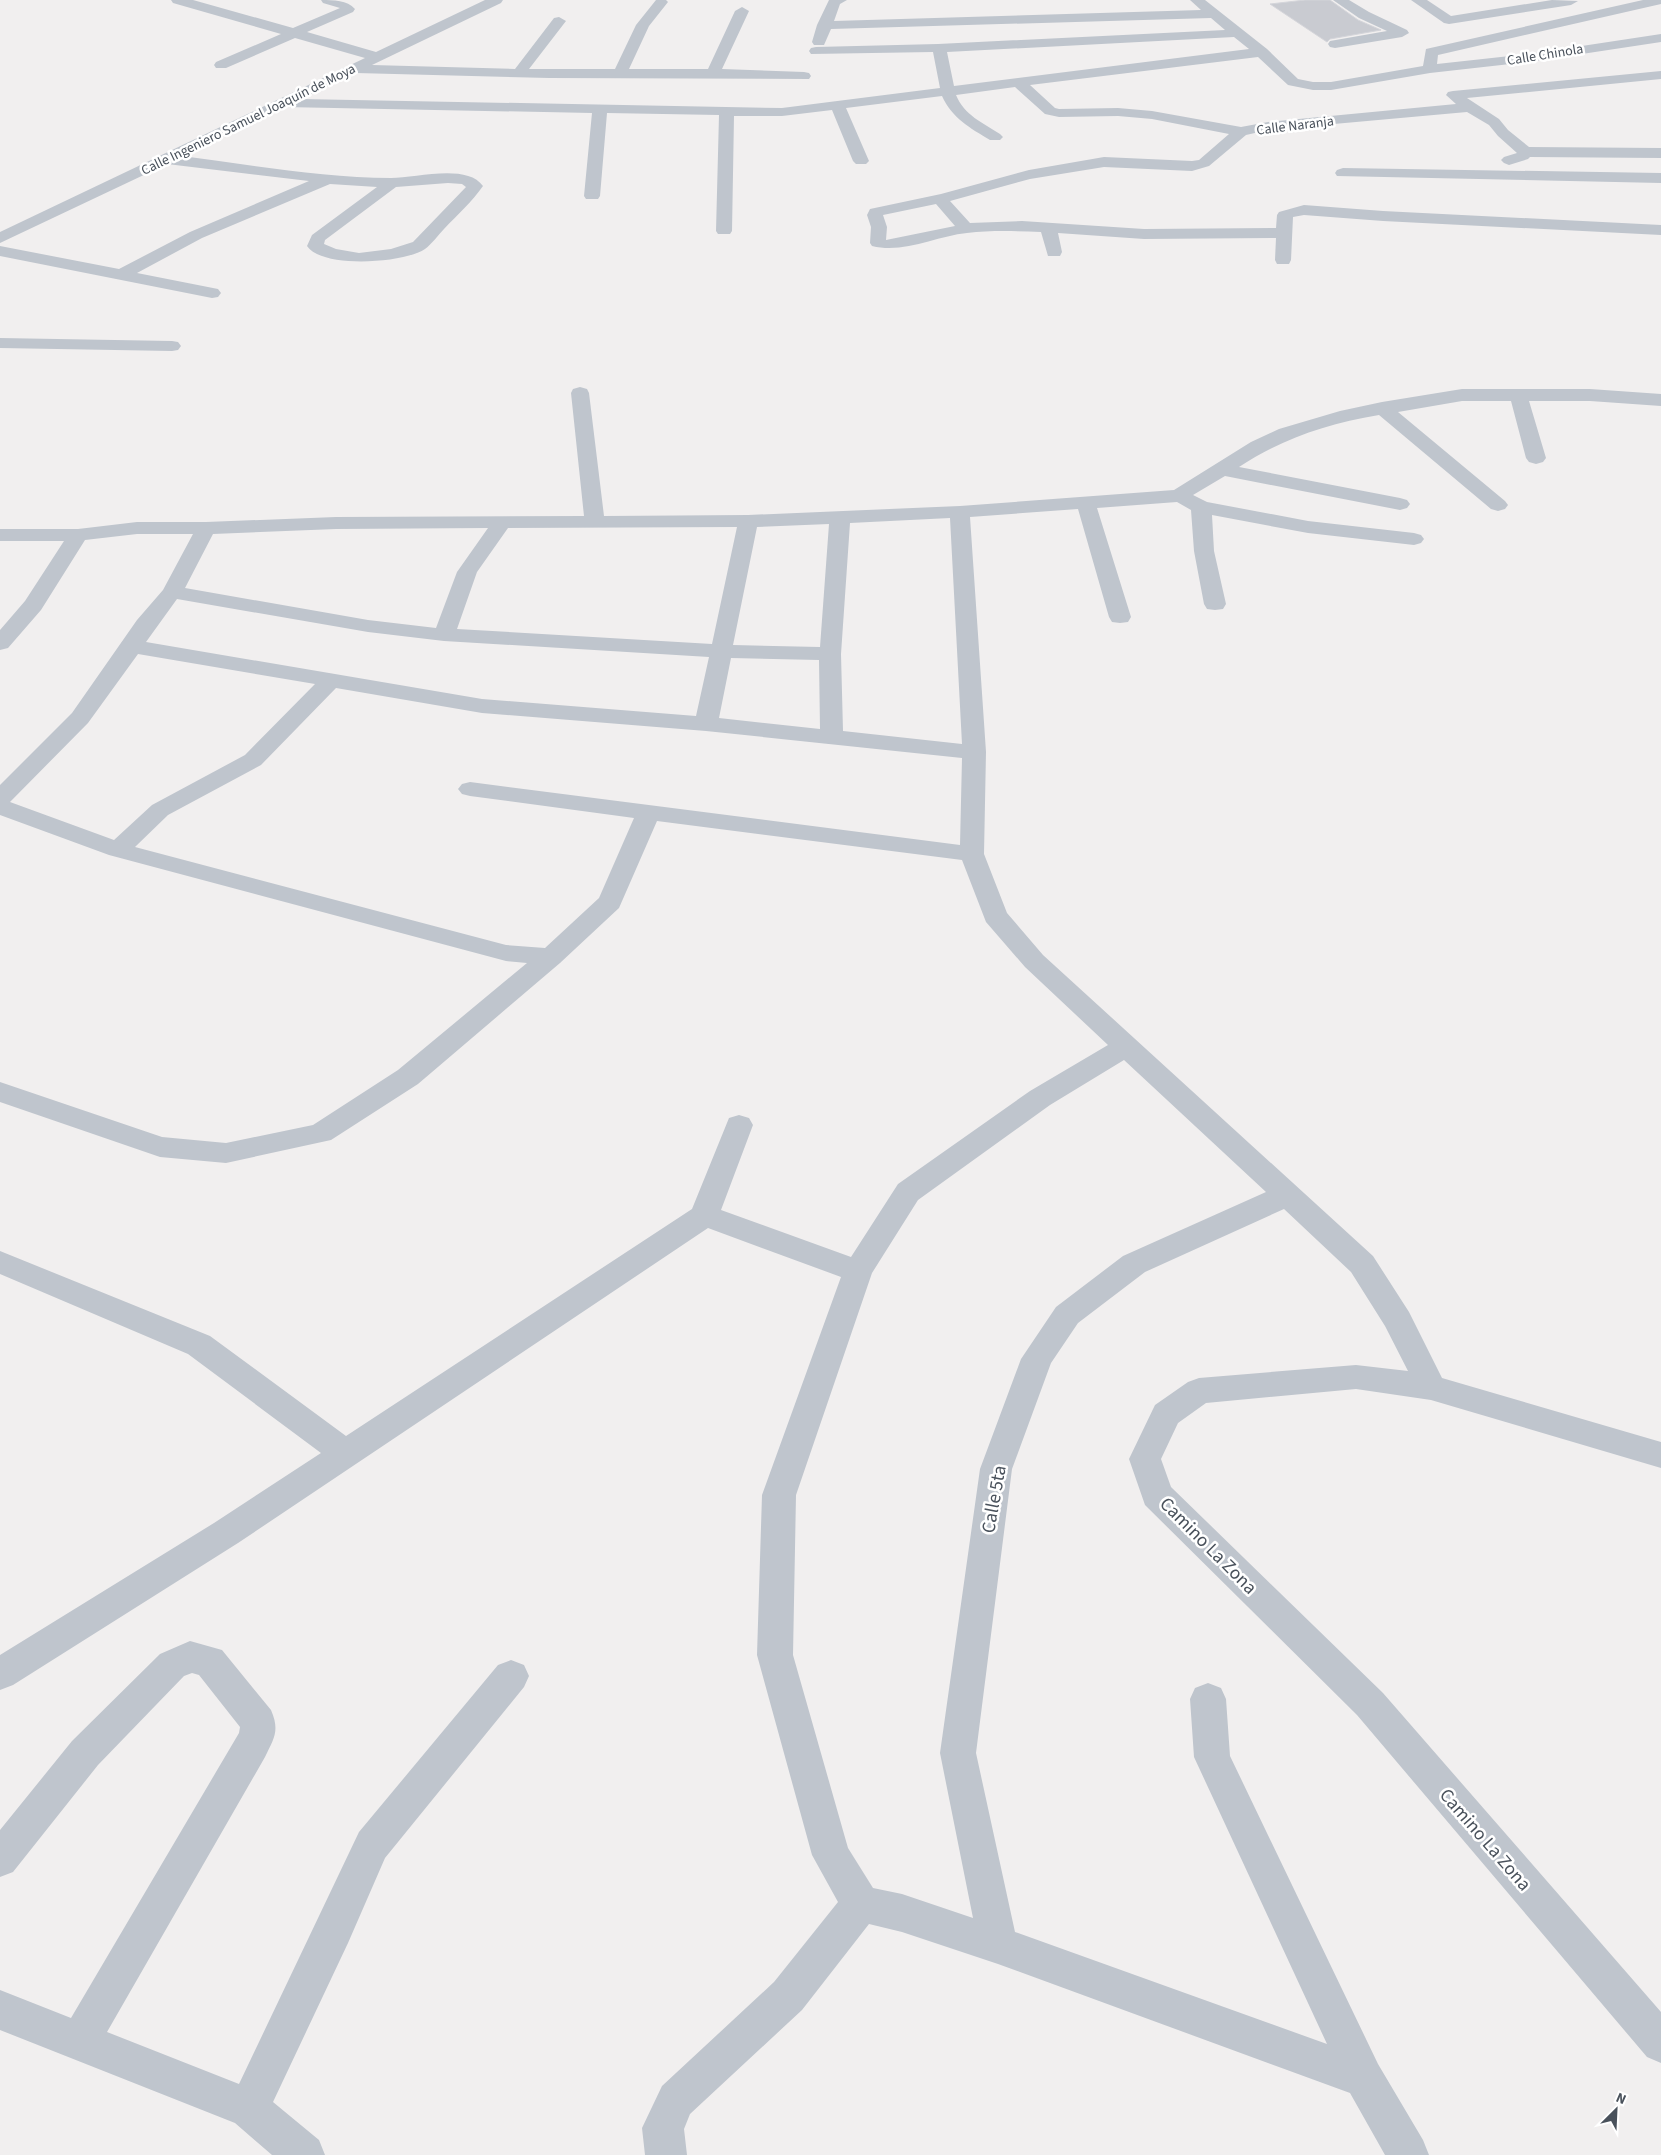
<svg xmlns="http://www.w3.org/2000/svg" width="1661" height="2155" font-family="'Source Sans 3',sans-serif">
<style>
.building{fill:#c9cbd1;stroke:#d4d5da}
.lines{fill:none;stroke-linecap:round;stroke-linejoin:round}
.minor{fill:#bfc5cd;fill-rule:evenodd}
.labels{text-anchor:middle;stroke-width:5;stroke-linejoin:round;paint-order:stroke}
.far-street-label{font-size:14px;fill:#49515b;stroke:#fff}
.near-street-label{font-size:19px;fill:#49515b;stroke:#fff}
</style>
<rect width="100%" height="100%" fill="#f1efef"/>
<path class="building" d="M1305 0H1330L1358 20 1381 30 1330 39 1327 42 1270 4Z"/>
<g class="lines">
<g class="minor">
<path d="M171 0H193L293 28 340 8 323 3 321 0C334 0 347 0 355 9L353 12 307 32 376 52 485 0H503L501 3 372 65 515 69 554 18 559 17 566 21 529 69H615L636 25 656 0H666L668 2 649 26 629 69H708L735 11 742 7 749 11 722 69 804 72 809 73 811 76 809 79 549 78 356 73 301 99 782 108 940 88 933 52 811 54 809 51 811 48 816 47 938 44 1225 30 1211 18 831 29 824 45H814L812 42 817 25 829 0H847L840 4 834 21 1201 10 1190 0H1205L1267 49 1298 79 1313 82H1331L1423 66 1426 49 1643 0H1661V4L1438 55 1437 64 1529 54 1661 34V42L1529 62 1430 73 1331 90H1313L1288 85 1258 57 1030 85 1055 108 1059 109 1118 108 1152 111 1241 127 1268 122 1456 104 1446 95 1448 92 1453 91 1661 71V79L1467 98 1499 119 1508 130 1529 147 1661 148V158L1530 157 1528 159 1509 165 1504 163 1501 160 1504 157 1517 153 1498 136 1489 125 1467 112 1268 130 1246 135 1209 166 1192 171 1104 167 1030 179 950 201 970 223 1022 221 1144 229 1276 228 1277 215 1279 212 1304 205 1383 211 1661 225V235L1383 221 1304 215 1293 217 1291 260 1289 264H1277L1275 260 1276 238 1144 239 1058 233 1062 252 1060 256H1048L1041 232C1017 231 991 230 967 233 936 236 904 254 872 246L870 243 871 227 867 215 870 209 941 194 1029 170 1104 157 1192 161 1199 160 1229 134 1152 119 1118 116 1059 117 1045 114 1015 87 956 95C964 115 983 123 1000 134L1003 137 1000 140H990C970 128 952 118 942 96L846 108 869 161 866 164H856L853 161 832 110 782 116H734L732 231 730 234H718L716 231 719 115 607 113 600 196 598 199H586L584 196 592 113 284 107 182 156C251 165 322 178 391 178 415 178 467 163 483 186 472 202 457 215 444 229 438 235 432 244 425 249 405 263 322 269 307 246L312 235 377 187 330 184 202 238 137 273 218 289 221 293 218 297 212 298 0 256V246L119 269 190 232 309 181 167 164 0 243V232L365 58 295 38 226 68H216L214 65 216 62 281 34 173 3ZM1234 37 1249 49 954 86 947 52ZM448 183 462 184 466 187 413 242 391 249 359 253 336 249 324 244 325 240 396 187ZM936 204 955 226 886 240 887 227 883 215Z"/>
<path d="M1333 0H1349L1369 12 1407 30 1409 33 1402 37 1335 48 1330 47 1328 44 1330 41 1387 31 1359 18Z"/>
<path d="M1411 0H1427L1451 16 1552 0 1578 1 1571 5 1449 24 1444 23Z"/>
<path d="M1343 168 1661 173V183L1337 176 1335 173 1337 170Z"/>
<path d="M0 338 172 341 178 342 181 346 178 350 172 351 0 348Z"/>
<path d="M580 387 587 389 589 393 604 516 748 515 960 506 1174 490 1251 442 1279 429 1340 411 1382 402 1462 389H1590L1661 394V406L1590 401H1529L1546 458 1543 462 1536 464 1529 462 1526 458 1511 401H1462L1398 412 1505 501 1508 505 1505 509 1498 511 1491 509 1379 415C1326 424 1284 438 1239 467L1400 498 1407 500 1410 504 1407 508 1400 510 1225 476 1193 495 1207 502 1308 521 1414 533 1421 535 1424 539 1421 543 1414 545 1308 533 1212 515 1214 551 1226 604 1223 609 1215 610 1207 609 1204 604 1194 551 1191 510 1177 502 1097 508 1131 617 1128 622 1120 623 1112 622 1109 617 1078 509 970 517 986 752 984 854 1007 913 1043 955 1373 1256 1409 1312 1442 1378 1661 1442V1468L1431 1400 1356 1389 1206 1403 1178 1423 1161 1459 1171 1487 1383 1693 1661 2012V2063L1647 2057 1357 1715 1145 1505 1129 1459 1155 1405 1188 1382 1199 1378 1356 1365 1408 1371 1385 1326 1351 1272 1284 1209 1145 1272 1078 1323 1051 1363 1012 1469 976 1753 1015 1932 1327 2044 1194 1757 1190 1699 1195 1688 1208 1683 1221 1688 1226 1699 1230 1756 1378 2064 1423 2140 1429 2155H1385L1350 2093 998 1964 902 1932 869 1924 802 2010 690 2114 684 2129 687 2155H645L642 2128 662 2086 774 1982 838 1902 812 1855 757 1655 762 1495 841 1277 708 1228 238 1543 13 1685 0 1690V1655L214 1523 321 1453 188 1354 0 1274V1251L210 1336 346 1436 692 1209 729 1118 739 1115 749 1118 753 1125 721 1210 851 1257 898 1184 1030 1091 1108 1045 1025 967 986 922 962 860 657 821 619 908 560 963 418 1084 331 1140 226 1163 160 1157 0 1102V1082L162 1137 226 1143 313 1125 398 1070 527 963 506 961 109 855 0 815V785L72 713 137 620 163 590 193 534H137L85 540 41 610 8 648 0 650V630L25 601 64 541H0V529H78L137 522H206L336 517 584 516 571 393 573 389ZM950 518 962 744 843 731 841 654 850 523ZM829 524 820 647 733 645 757 527ZM737 527 712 644 457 629 477 572 508 528ZM488 528 457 572 436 628 368 620 185 588 213 534 336 529ZM177 599 368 632 444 641 709 657 696 716 482 699 146 642ZM138 654 315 684 245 755 152 805 114 840 10 802 88 723ZM731 658 819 660 820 729 719 718ZM336 688 482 713 706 731 962 758 960 845 470 782 462 784 458 789 462 794 470 796 634 818 599 898 545 948 506 945 135 847 168 815 261 765ZM1124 1060 1266 1192 1123 1256 1056 1307 1021 1359 980 1469 940 1753 973 1918 902 1894 873 1888 848 1848 793 1655 796 1495 872 1273 918 1200 1050 1105Z"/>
<path d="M190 1641 222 1650 271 1710C280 1731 274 1738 265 1757L107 2032 239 2084 359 1832 498 1665 511 1660 524 1665 529 1676 524 1687 385 1858 348 1943 273 2102 319 2140 325 2155H272L235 2123 0 2030V1990L71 2018 239 1733 240 1727 199 1675 192 1673 184 1676 98 1765 13 1872 0 1877V1830L72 1741 160 1654Z"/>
</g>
</g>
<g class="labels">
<g class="far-street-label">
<text transform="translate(1545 54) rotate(-9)" y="5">Calle Chinola</text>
<text transform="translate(248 119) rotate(-26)" y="5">Calle Ingeniero Samuel Joaquín de Moya</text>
<text transform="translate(1295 125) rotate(-7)" y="5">Calle Naranja</text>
</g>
<g class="near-street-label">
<text transform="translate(993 1499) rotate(-80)" y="7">Calle 5ta</text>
<text transform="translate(1209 1545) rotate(45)" y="7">Camino La Zona</text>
<text transform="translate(1486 1839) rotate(49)" y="7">Camino La Zona</text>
</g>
</g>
<g transform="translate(1616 2110) rotate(24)" stroke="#ffffff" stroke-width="4" paint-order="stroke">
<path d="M0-4L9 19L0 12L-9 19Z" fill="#49515b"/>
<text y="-8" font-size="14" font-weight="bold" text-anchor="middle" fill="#49515b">N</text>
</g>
</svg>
